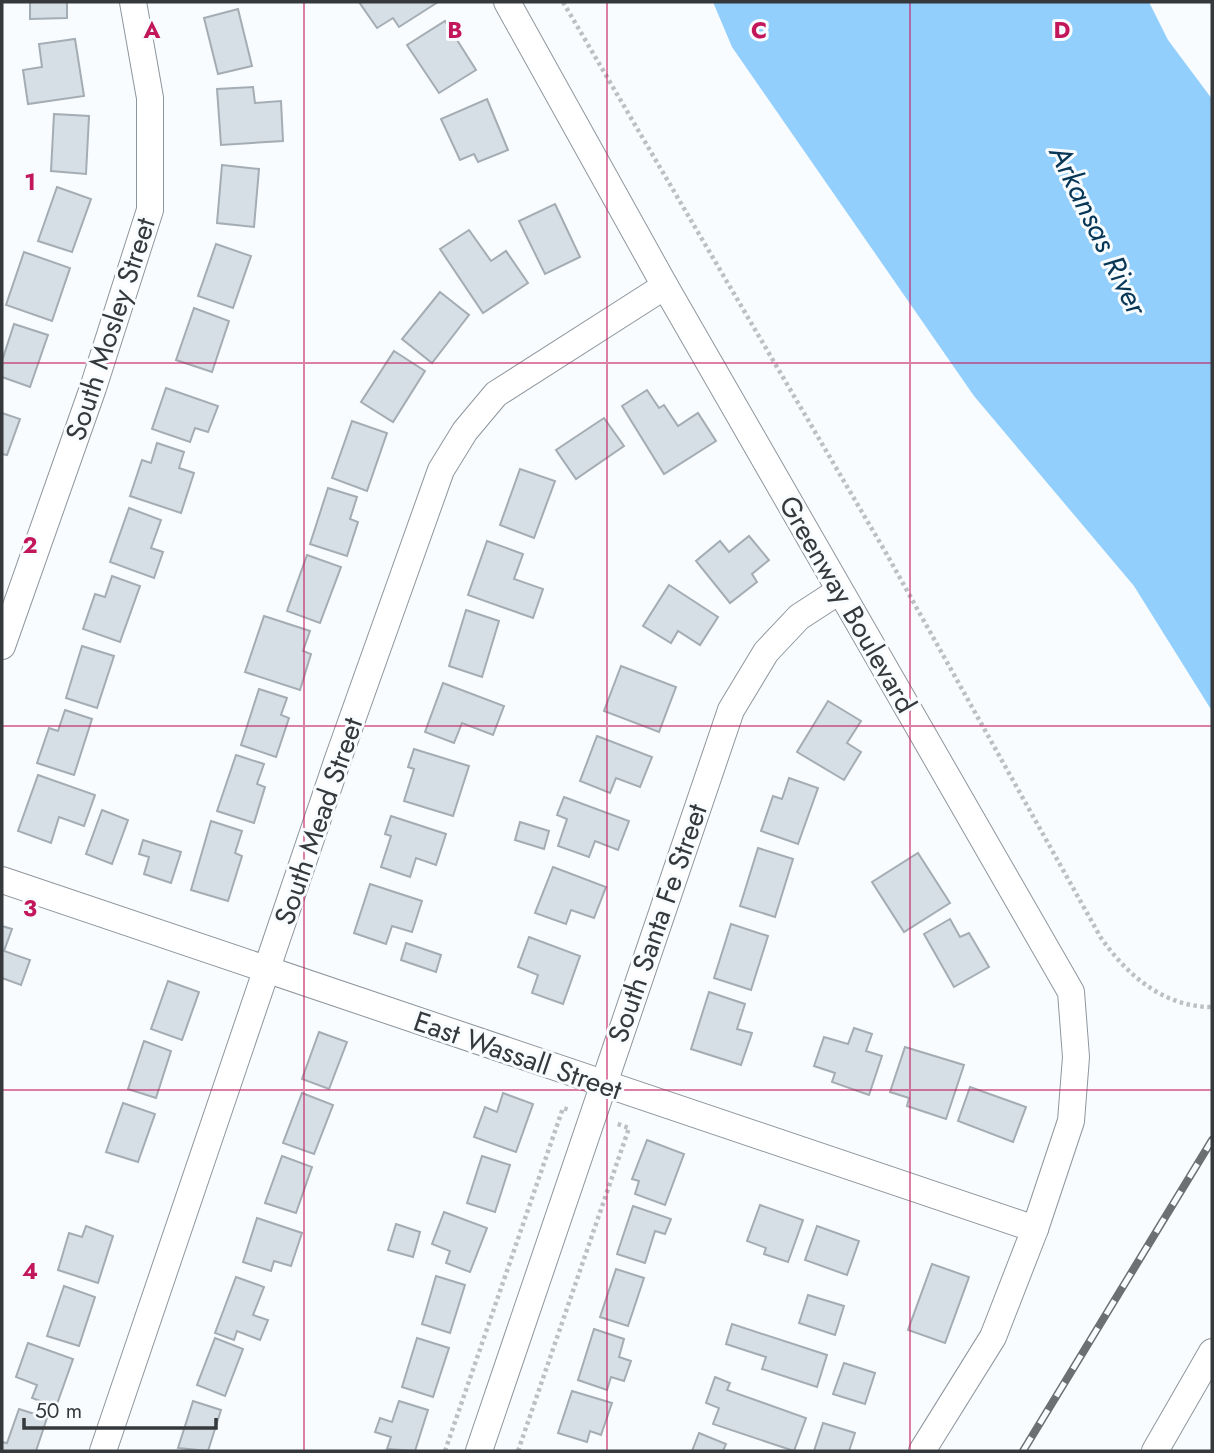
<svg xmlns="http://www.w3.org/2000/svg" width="1214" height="1453" font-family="Jost,sans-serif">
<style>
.water{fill:#92cffd}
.building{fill:#d6dfe6;stroke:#a5adb4;stroke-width:2}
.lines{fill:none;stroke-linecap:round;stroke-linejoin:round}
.minor-casing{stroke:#8e969d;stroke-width:28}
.path{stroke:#bcc0c3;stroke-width:4.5;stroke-dasharray:3.5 3.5;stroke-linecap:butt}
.minor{stroke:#fff;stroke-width:26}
.rail-casing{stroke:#6c7073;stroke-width:8}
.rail{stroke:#f8fcff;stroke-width:5;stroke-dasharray:16;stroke-linecap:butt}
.grid{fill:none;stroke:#c2185b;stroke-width:2;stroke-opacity:0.55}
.labels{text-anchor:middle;stroke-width:6;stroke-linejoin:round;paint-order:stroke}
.street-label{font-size:28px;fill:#35393b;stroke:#f8fcff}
.water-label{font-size:30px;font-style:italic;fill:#073755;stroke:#f8fcff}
.grid-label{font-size:23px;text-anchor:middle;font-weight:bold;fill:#c2185b;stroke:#f8fcff;stroke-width:6;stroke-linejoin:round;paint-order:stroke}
</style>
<rect width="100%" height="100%" fill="#f8fcff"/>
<path class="water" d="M713 2H1149L1168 40 1212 99V711L1134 586 974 396 732 47Z"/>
<g class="building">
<path d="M30 2H67V18L30 19Z"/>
<path d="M359 2H438L399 27 393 18 377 28Z"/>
<path d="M238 9 252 66 218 74 204 18Z"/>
<path d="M445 21 476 70 439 93 407 45Z"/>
<path d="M75 39 84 96 28 104 23 70 42 67 39 44Z"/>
<path d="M253 87 255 103 281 101 283 141 221 145 217 89Z"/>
<path d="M487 99 508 150 478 162 474 154 460 160 441 119Z"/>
<path d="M54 114 89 116 86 174 51 171Z"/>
<path d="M222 165 259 169 254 227 217 223Z"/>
<path d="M57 187 91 199 72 252 38 241Z"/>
<path d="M555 204 580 257 545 274 519 221Z"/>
<path d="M469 230 491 261 506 251 528 283 483 313 440 249Z"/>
<path d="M216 244 251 256 233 308 198 296Z"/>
<path d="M24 252 70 268 52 321 6 305Z"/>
<path d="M440 292 469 315 432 363 402 339Z"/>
<path d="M194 308 229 321 212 372 176 360Z"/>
<path d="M14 324 48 335 30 387 2 377V361Z"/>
<path d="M394 351 425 371 393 422 361 402Z"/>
<path d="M166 388 218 406 208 432 195 428 190 442 152 429Z"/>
<path d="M647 390 659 408 664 405 678 426 698 413 716 441 664 474 622 406Z"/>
<path d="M2 413 20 419 7 455 2 454Z"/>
<path d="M604 418 624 446 576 479 556 450Z"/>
<path d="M352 421 387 433 367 491 332 478Z"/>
<path d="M157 443 184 452 179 468 194 473 181 513 130 496 142 460 151 463Z"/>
<path d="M520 469 555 481 534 538 500 525Z"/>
<path d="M328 488 357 497 350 519 358 522 347 556 310 544Z"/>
<path d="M129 508 161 520 151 548 163 552 154 578 110 562Z"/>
<path d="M749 536 769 560 752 574 757 582 730 603 696 561 720 541 729 552Z"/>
<path d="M487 541 523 554 514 579 543 589 533 618 468 595Z"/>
<path d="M307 555 341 567 320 623 287 611Z"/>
<path d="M112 576 140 586 120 642 83 629 95 594 105 597Z"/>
<path d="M669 585 718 617 700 645 678 631 671 643 643 626Z"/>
<path d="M466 610 499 621 482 677 449 666Z"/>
<path d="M264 616 310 631 303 651 311 654 300 690 245 672Z"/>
<path d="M82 646 114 656 97 708 66 698Z"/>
<path d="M621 666 676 687 659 732 604 711Z"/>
<path d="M443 683 504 706 493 735 462 723 454 743 425 732Z"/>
<path d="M259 689 287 698 281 715 289 718 276 757 241 745Z"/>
<path d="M828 701 861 721 847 743 861 752 844 780 797 752Z"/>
<path d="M65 710 92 719 74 775 37 763 49 728 58 731Z"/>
<path d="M597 736 652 757 640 787 616 778 610 793 580 781Z"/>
<path d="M414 749 469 766 453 816 404 801 414 769 408 767Z"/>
<path d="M236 755 264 764 257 784 265 787 254 823 217 811Z"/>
<path d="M38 775 95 795 84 826 59 817 51 843 18 831Z"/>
<path d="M789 778 818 788 798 844 761 831 773 796 782 799Z"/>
<path d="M564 797 629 821 618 850 595 841 589 857 558 846 567 819 557 815Z"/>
<path d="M102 810 128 820 112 864 86 854Z"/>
<path d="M391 816 446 834 436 865 416 858 410 877 381 867 391 836 385 834Z"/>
<path d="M211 821 242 831 235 853 242 856 228 901 191 890Z"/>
<path d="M520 822 549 831 544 849 515 840Z"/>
<path d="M143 840 181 852 171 883 144 874 149 857 139 854Z"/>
<path d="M758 848 793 859 775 917 740 906Z"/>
<path d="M918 853 950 903 904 932 872 882Z"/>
<path d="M553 867 606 887 594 918 571 910 566 924 535 913Z"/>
<path d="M370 884 422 901 412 932 392 926 386 944 354 933Z"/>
<path d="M950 919 960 937 969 933 989 967 954 987 924 934Z"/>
<path d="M731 924 768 936 751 990 714 978Z"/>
<path d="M2 926 12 929 4 951 30 960 21 985 2 978Z"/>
<path d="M529 937 580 956 563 1004 532 993 538 975 518 967Z"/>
<path d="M406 943 441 955 436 972 401 960Z"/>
<path d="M168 981 199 992 182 1040 151 1029Z"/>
<path d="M709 992 745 1004 737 1029 752 1033 741 1065 691 1049Z"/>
<path d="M854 1028 872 1034 866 1051 882 1056 869 1095 832 1082 835 1073 814 1066 824 1037 848 1044Z"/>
<path d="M319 1032 347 1042 329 1089 302 1079Z"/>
<path d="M144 1041 171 1051 156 1098 128 1089Z"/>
<path d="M905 1047 964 1065 946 1119 907 1106 909 1098 890 1092Z"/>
<path d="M970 1087 1026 1107 1013 1142 958 1121Z"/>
<path d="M302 1093 333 1105 314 1154 283 1143Z"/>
<path d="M503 1093 533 1104 516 1152 474 1137 485 1107 497 1112Z"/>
<path d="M123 1103 155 1114 138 1162 106 1152Z"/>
<path d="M647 1140 684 1154 665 1205 635 1194 639 1181 632 1179Z"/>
<path d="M282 1156 312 1167 296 1213 265 1203Z"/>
<path d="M482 1156 510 1165 495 1212 467 1203Z"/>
<path d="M760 1205 803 1220 788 1262 764 1254 766 1248 747 1241Z"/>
<path d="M633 1206 671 1219 665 1234 655 1231 645 1263 617 1254Z"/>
<path d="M444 1212 487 1228 470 1272 446 1263 450 1251 432 1244Z"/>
<path d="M257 1218 302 1233 291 1266 274 1261 271 1271 243 1262Z"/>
<path d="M396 1224 420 1232 413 1257 388 1250Z"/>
<path d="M86 1226 113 1236 98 1283 58 1270 69 1233 82 1237Z"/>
<path d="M817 1226 859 1241 847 1275 805 1260Z"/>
<path d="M932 1264 969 1277 945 1343 908 1330Z"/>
<path d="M616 1269 644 1278 628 1326 600 1317Z"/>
<path d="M436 1276 465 1285 450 1333 422 1324Z"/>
<path d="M236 1277 264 1287 253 1315 268 1320 260 1340 237 1331 234 1340 215 1333Z"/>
<path d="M64 1286 95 1297 79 1346 47 1336Z"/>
<path d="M808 1295 844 1306 835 1335 799 1323Z"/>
<path d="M732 1324 827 1355 817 1387 762 1369 766 1357 726 1344Z"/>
<path d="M594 1329 624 1339 619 1357 631 1361 624 1381 611 1377 607 1390 578 1380Z"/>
<path d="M215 1338 243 1349 225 1396 197 1385Z"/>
<path d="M417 1338 449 1348 433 1397 402 1387Z"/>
<path d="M28 1343 73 1359 56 1407 32 1398 37 1385 16 1377Z"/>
<path d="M844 1363 875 1373 865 1404 833 1394Z"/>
<path d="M715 1377 730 1383 727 1390 806 1418 794 1451 713 1424 719 1408 706 1403Z"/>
<path d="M572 1391 612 1403 601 1435 590 1431 587 1442 558 1433Z"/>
<path d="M193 1401 221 1410 208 1451 178 1448Z"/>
<path d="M399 1401 428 1410 415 1451 387 1449 391 1437 375 1432 380 1418 392 1422Z"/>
<path d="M19 1409 47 1418 36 1451H2V1442L7 1443Z"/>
<path d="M823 1423 855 1433 849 1451H814Z"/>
<path d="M699 1433 726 1444 723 1451H692Z"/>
</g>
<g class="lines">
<g class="minor-casing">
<g id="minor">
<path d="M507 2 665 286 1071 992 1076 1057 1071 1121 1035 1229 993 1337 922 1451"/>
<path d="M2 646 93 388 150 210V98L133 2"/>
<path d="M2 880 1035 1229"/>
<path d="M103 1451 338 759 441 470 465 431 496 394 665 286"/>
<path d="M479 1451 731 710 766 652 799 617 839 591"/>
<path d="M1155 1451 1212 1352"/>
</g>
</g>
<g class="path">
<path d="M563 2 886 553 1101 938C1128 976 1164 1007 1212 1007"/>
<path d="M445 1451 563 1108 570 1110"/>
<path d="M518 1451 629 1128 615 1123"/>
</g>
<use href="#minor" class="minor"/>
<g class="rail-casing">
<path id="rail" d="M1023 1451 1212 1140"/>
</g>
<use href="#rail" class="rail"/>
</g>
<path class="grid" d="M304 2V1451M607 2V1451M910 2V1451M2 363H1212M2 726H1212M2 1090H1212"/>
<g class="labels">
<g class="street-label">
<text transform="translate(110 329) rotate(-72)" y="10">South Mosley Street</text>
<text transform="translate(848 604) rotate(60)" y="10">Greenway Boulevard</text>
<text transform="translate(318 821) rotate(-71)" y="10">South Mead Street</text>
<text transform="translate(657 923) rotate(-71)" y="10">South Santa Fe Street</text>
<text transform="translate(518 1055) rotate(19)" y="10">East Wassall Street</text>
</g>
<g class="water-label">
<text transform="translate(1098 230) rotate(64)" y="10">Arkansas River</text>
</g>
</g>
<g class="grid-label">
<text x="152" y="38">A</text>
<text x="455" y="38">B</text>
<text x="759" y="38">C</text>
<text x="1062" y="38">D</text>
<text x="30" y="190">1</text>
<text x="30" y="553">2</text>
<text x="30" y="916">3</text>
<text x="30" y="1279">4</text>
</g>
<rect width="1214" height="1453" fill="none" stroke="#35393b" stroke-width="7"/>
<path d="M24 1418v10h192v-10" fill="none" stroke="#35393b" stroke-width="3.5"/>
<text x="35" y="1418" font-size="21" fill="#35393b" stroke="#f8fcff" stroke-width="5" paint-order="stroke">50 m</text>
</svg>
